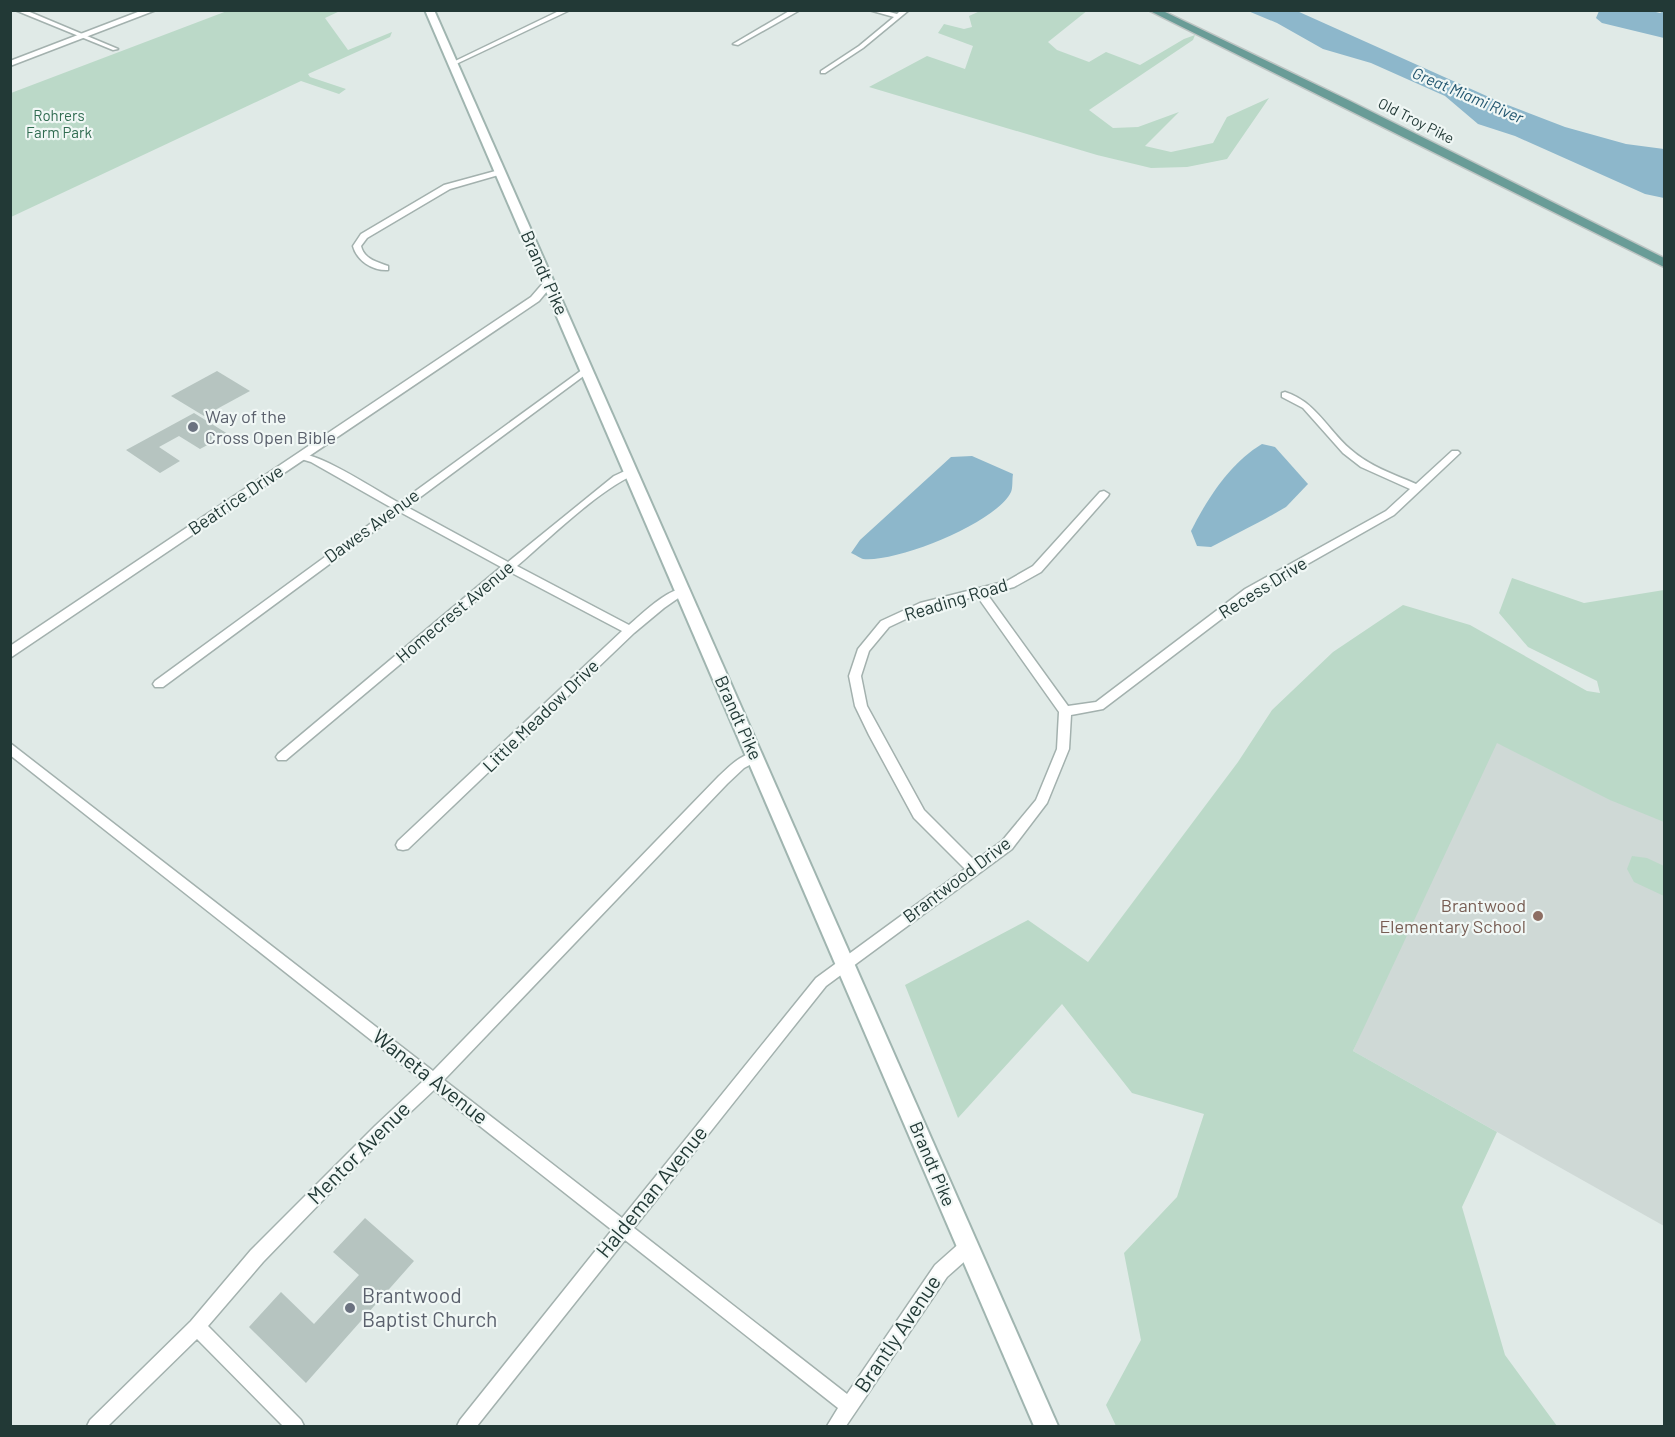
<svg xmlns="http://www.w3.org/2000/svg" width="1675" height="1437" font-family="Barlow,sans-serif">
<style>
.built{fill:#cfd9d6}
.green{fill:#bbd9c8}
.water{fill:#8db7cb}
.building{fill:#b6c4c0}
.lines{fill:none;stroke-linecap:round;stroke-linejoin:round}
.minor-casing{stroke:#a3b1ae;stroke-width:3}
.tertiary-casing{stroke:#a3b1ae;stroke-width:3}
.secondary-casing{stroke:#a0b5b0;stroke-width:4}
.primary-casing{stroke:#bdc4c3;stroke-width:3}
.minor{fill:#fff;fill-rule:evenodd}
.tertiary{fill:#fff;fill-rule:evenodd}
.secondary{fill:#fff;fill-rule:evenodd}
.primary{fill:#699c97;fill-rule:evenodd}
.worship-dot{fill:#6b7280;stroke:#f0f7f5;stroke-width:2}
.education-dot{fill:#8d6e63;stroke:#f0f7f5;stroke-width:2}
.labels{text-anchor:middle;stroke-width:4.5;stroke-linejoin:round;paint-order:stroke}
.far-park-label{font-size:15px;fill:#306c51;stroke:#f0f7f5}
.far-street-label{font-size:15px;fill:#223936;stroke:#f0f7f5}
.far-water-label{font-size:16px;font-style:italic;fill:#22566f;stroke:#f0f7f5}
.street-label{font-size:18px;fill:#223936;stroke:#f0f7f5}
.worship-label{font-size:18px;fill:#5b616d;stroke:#f0f7f5;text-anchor:start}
.education-label{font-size:18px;fill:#785e54;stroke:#f0f7f5;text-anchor:end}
.near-street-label{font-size:21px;fill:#223936;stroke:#f0f7f5}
.near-worship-label{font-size:21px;fill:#5b616d;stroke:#f0f7f5;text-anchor:start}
</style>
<rect width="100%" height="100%" fill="#e0eae7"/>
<path class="built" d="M1501 712 1664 781V1226L1353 1051Z"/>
<g class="green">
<path d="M1088 10 1048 42 1057 50 1089 62 1106 52 1140 65 1184 39 1195 35 1193 40 1089 110 1113 128 1138 127 1179 112 1145 146 1171 152 1213 143 1227 117 1269 98 1227 159 1187 167 1151 168 1097 155 869 87 927 56 965 69 973 46 938 33 944 24 964 29 972 27 969 16 980 11Z"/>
<path d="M227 11H340L325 18 348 50 392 32 390 37 308 74 310 77 346 89 339 94 301 81 11 217V93Z"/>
<path d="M1512 578 1584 603 1664 590V822L1610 800 1497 743 1353 1051 1497 1132 1462 1207 1505 1355 1557 1426H1116L1106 1405 1141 1340 1124 1253 1177 1197 1204 1114 1132 1093 1062 1004 958 1118 905 985 1028 920 1088 962 1238 762 1272 710 1333 652 1403 605 1470 625 1587 691 1600 693 1597 681 1528 647 1499 613Z"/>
<path d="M1632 856 1647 858 1664 866V896L1634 882 1627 869Z"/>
</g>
<g class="water">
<path d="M1248 11H1297L1500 102 1565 127 1626 144 1664 149V198L1645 194 1515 136 1478 124 1445 96 1371 63 1323 49 1277 23Z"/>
<path d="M1652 11 1660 13 1664 11V38L1602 23 1596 18 1599 11Z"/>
<path d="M1262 444 1275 447 1308 484 1286 507 1265 519 1211 547 1197 546 1191 531C1207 499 1230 463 1262 444Z"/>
<path d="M972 456 1013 474C1012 479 1013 488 1011 492 996 523 896 563 863 559 860 558 854 554 851 553L860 540 951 457Z"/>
</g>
<g class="building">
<path d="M217 371 250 391 204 416 171 396Z"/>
<path d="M194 413 228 434 200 449 179 436 159 447 180 461 160 473 126 450Z"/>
<path d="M365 1218 414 1261 306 1383 249 1327 281 1292 314 1324 359 1275 333 1252Z"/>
</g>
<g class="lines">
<g class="minor-casing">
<g id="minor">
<path d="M15 10H25L118 49 113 50Z"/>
<path d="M561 10H570L454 65 449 64Z"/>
<path d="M791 10H800L738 45 733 44Z"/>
<path d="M869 10H882L897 14 901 10H909L863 48 825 73H821V71L859 46 894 17Z"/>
<path d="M499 170 503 172 502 174 450 189 367 238 361 246C364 259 377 262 388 266V270C373 271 357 261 353 246L361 234 444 185Z"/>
<path d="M586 367 589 368V372L407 507 508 562 614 476 627 470H635V474C596 492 550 538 517 566L629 625C641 615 670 586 686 589L687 592 664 608 634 633 408 849 403 850 398 849 396 845 398 841 622 631 510 572 286 760H278L276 757 278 754 501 567 400 512 163 687H155L153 684 155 681 392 508 311 462 298 458V454C317 451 379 492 399 503Z"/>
<path d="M1285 392C1316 402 1327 429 1350 449 1369 466 1393 474 1416 484L1452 451H1458L1460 453 1394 515 1253 595 1103 709 1071 715 1069 749 1047 803 1012 849 826 986 634 1228 847 1394 935 1265 962 1241 968 1239 974 1241 976 1247 974 1253 947 1277 846 1426H827L838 1408 625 1240 477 1426H457L460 1420 612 1230 434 1090 385 1136 263 1262 208 1326 301 1420 304 1426H283L197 1339 108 1426H87L90 1420 191 1321 251 1250 375 1126 423 1081 10 755V743L433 1071 719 776C729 767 744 750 759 754L761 757 759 760 744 768 727 784 444 1080 622 1218 816 978 965 869 914 818 869 735 855 706 849 676 858 649 881 621 920 603 1007 581 1033 566 1100 492 1104 491 1109 494 1108 496 1041 572 1014 587 987 594 1068 706 1096 702 1245 589 1386 511 1410 489 1361 467 1343 453 1303 408 1282 397V393ZM977 596 1059 712 1057 749 1036 800 1002 841 975 861 924 810 867 706 861 676 869 651 889 627 927 609Z"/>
</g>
</g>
<g class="tertiary-casing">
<g id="tertiary">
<path d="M143 10H156L10 66V61Z"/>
<path d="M548 281 553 284 539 301 10 658V646L531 297 544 282Z"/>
</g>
</g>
<g class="secondary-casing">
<path id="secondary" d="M425 10H434L1058 1426H1034Z"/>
</g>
<g class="primary-casing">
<path id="primary" d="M1148 10H1161L1350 101 1664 258V267Z"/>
</g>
<use href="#minor" class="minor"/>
<use href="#tertiary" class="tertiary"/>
<use href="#secondary" class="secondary"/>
<use href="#primary" class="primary"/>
</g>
<g class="worship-dot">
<circle cx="193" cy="427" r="6"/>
<circle cx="350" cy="1308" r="6"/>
</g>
<circle class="education-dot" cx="1538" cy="916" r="6"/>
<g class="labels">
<g class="far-park-label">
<text x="59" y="121">Rohrers<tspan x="59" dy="17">Farm Park</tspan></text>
</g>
<g class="far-street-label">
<text transform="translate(1416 121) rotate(27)" y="5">Old Troy Pike</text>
</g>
<g class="far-water-label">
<text transform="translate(1468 95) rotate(23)" y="6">Great Miami River</text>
</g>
<g class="street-label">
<text transform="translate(544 273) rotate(66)" y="6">Brandt Pike</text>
<text transform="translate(236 500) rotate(-34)" y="6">Beatrice Drive</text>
<text transform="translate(372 526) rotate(-36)" y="6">Dawes Avenue</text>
<text transform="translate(1263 588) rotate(-32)" y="6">Recess Drive</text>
<text transform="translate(956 600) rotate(-17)" y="6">Reading Road</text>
<text transform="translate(455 612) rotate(-40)" y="6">Homecrest Avenue</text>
<text transform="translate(541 716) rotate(-44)" y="6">Little Meadow Drive</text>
<text transform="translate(738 718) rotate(66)" y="6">Brandt Pike</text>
<text transform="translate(957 880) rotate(-37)" y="6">Brantwood Drive</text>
<text transform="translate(932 1164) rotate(67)" y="6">Brandt Pike</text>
</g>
<g class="worship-label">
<text x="205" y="423">Way of the<tspan x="205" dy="21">Cross Open Bible</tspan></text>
</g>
<g class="education-label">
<text x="1526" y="912">Brantwood<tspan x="1526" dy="21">Elementary School</tspan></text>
</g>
<g class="near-street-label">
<text transform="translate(430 1077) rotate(38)" y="7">Waneta Avenue</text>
<text transform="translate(359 1153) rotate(-45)" y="7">Mentor Avenue</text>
<text transform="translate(652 1192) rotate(-51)" y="7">Haldeman Avenue</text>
<text transform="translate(898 1334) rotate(-56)" y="7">Brantly Avenue</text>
</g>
<g class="near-worship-label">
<text x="362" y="1303">Brantwood<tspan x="362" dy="24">Baptist Church</tspan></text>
</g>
</g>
<rect width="1675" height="1437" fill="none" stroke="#223936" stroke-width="24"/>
</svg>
